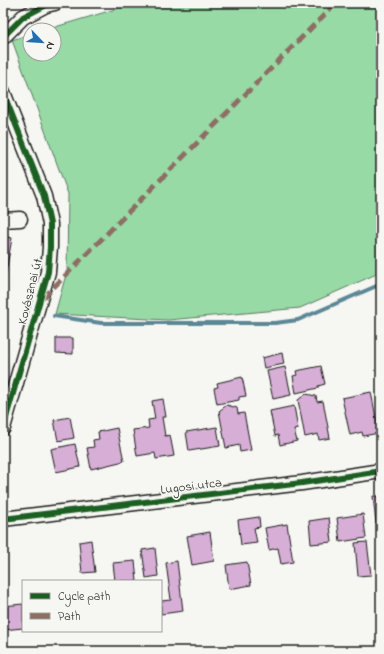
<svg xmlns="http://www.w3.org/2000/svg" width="384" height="654" font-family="'Indie Flower',sans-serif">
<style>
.green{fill:#98daa6;stroke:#5a7b61}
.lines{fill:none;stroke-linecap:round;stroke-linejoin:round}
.stream{stroke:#5b8795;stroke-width:4}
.building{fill:#d6aed6;stroke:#1c1c1c}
.minor-casing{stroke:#1c1c1c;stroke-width:17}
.minor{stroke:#f6f6f2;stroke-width:14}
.quiet{stroke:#8d6e63;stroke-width:5;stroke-dasharray:10 5;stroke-linecap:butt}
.cycleway-casing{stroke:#f6f6f2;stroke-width:8}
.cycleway{stroke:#1b5e20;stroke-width:6}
.labels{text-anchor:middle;stroke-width:3.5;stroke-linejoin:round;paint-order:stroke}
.street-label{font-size:13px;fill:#1c1c1c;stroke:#f6f6f2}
</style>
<rect width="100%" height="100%" fill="#f6f6f2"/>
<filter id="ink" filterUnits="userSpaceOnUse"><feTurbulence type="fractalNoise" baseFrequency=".025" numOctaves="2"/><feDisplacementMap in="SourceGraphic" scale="8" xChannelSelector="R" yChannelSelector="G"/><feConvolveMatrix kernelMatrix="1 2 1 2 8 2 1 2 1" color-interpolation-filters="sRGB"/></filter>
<g filter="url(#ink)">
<path class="green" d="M136 3H381V272L300 308 168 320 55 314 67 271 68 194 12 40 30 34V54H54V30H45Z"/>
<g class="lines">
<path class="stream" d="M54 316 101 323H275L298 320 381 284"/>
</g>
<g class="building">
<path d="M3 236 12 238 4 284H3Z"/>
<path d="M56 338H73V354L56 353Z"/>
<path d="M282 353 284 364 264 368 262 358Z"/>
<path d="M321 366 325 384 318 386V388L296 393 293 376 297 375 296 371Z"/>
<path d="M285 367 291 395 273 399 267 371Z"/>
<path d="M242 377 246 396 239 397V400L217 404 214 388 218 387 217 383Z"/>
<path d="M371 392 379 433 363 436 362 432 350 435 342 398Z"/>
<path d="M306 394 316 396 317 402 323 401 330 438 319 440 318 434 305 437 298 400Z"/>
<path d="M163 399 166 417H162L165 436 170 435 174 456 156 459 155 453 137 456 133 430 149 428 148 420 155 419 152 401Z"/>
<path d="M227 405 237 408 238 414 244 413 251 450 240 452 239 445 226 448 219 411Z"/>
<path d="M294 406 298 429 294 430 297 441 280 445 278 435 275 436 270 411Z"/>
<path d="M70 417 74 438 58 441 54 420Z"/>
<path d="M217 427 220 446 189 451 186 432Z"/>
<path d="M117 428 124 461 91 469 87 448 94 447 93 440 99 439 98 432Z"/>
<path d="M75 444 80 467 56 472 51 449Z"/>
<path d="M373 496H381V522L376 523Z"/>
<path d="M363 514 366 538 340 542 337 518Z"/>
<path d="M259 517 260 527 254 528 257 543 241 545 238 520Z"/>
<path d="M329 518 332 542 311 544 309 521Z"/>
<path d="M287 524 293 562 281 564 278 548 269 550 265 528Z"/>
<path d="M210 532 214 561 192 565 187 536Z"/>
<path d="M91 540 95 572 82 573 79 542Z"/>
<path d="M367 542 371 575 358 576 355 543Z"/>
<path d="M155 548 158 576 146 578 142 550Z"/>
<path d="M135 561 137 581H115L113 563Z"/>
<path d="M177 561 183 611 161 614V601L171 600 166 563Z"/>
<path d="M247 562 251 585 229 589 226 565Z"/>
<path d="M23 604V628L3 630V606Z"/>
<path d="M45 647V651H15Z"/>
</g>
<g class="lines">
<g class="minor-casing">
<g id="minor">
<path d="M3 37 23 17 46 5 55 3"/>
<path d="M3 92 44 196 50 224V247L48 272 3 428"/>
<path d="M3 220 20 219"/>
<path d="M3 519 302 483 381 471"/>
</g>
</g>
<use href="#minor" class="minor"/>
<path class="quiet" d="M43 298 336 3"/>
<g class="cycleway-casing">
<g id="cycleway">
<path d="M3 37 23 17 46 5 55 3"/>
<path d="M3 92 44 196 50 224V247L48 272 3 428"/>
<path d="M3 519 302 483 381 471"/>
</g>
</g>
<use href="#cycleway" class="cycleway"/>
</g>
</g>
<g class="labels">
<g class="street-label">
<text transform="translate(29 291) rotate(-76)" y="5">Kovásznai út</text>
<text transform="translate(191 485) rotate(-7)" y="5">Lugosi utca</text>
</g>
</g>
<rect width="384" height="654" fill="none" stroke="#f6f6f2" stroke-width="16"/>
<rect x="8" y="8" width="368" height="638" fill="none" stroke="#1c1c1c" stroke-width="1.5" filter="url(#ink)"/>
<rect x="22" y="580" width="140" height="52" fill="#f6f6f2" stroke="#9f9f9c"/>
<rect x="30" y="593" width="20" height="6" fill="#1b5e20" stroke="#9f9f9c"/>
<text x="58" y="600" font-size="12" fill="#1c1c1c">Cycle path</text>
<rect x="30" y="613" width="20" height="6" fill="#8d6e63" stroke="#9f9f9c"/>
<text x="58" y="620" font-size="12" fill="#1c1c1c">Path</text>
<g transform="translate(42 42) rotate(115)"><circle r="19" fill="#f6f6f2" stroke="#9f9f9c"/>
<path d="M0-3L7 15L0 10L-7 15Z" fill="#1f6fb2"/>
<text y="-6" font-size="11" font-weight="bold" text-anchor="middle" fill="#1c1c1c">N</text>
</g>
</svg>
